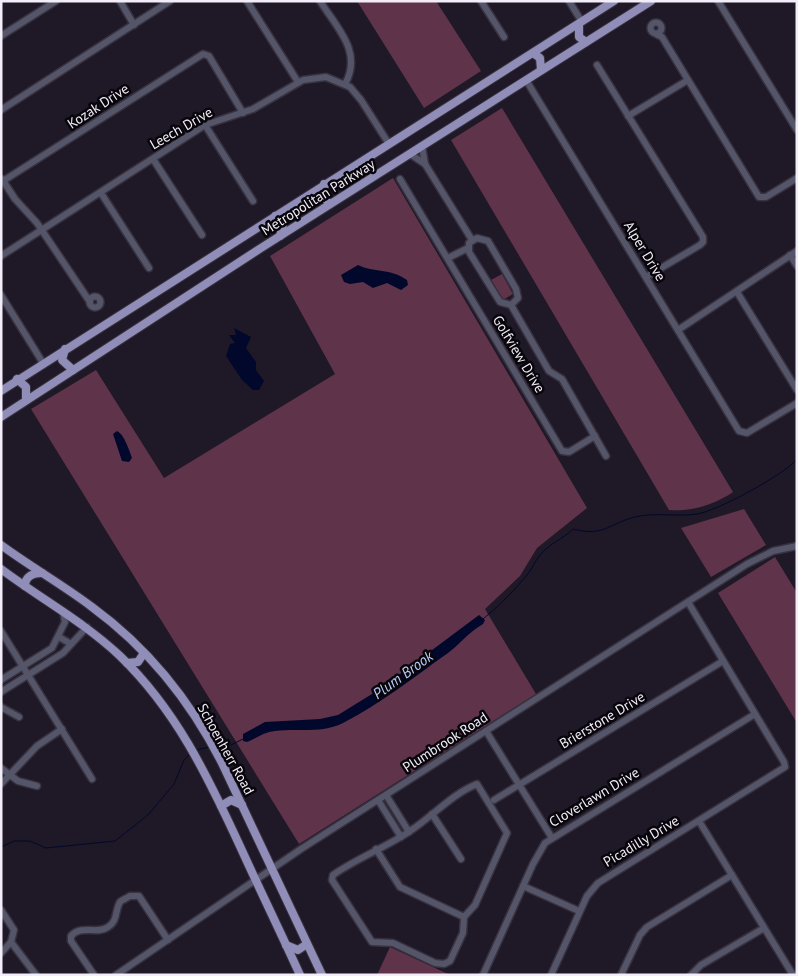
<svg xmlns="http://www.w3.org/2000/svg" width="798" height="976" font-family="'PT Sans',sans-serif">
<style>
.green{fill:#5f3349}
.water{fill:#02082c}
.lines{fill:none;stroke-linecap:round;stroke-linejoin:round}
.stream{stroke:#02082c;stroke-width:1}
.minor-casing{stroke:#383240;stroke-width:9}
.major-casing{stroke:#383240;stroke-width:10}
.minor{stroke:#555569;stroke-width:6}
.major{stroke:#908eb9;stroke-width:8}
.labels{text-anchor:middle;stroke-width:5;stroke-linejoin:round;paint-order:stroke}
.street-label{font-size:14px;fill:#f2edf8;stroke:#08050b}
.water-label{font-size:15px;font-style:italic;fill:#b9ccf6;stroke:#08050b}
</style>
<rect width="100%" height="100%" fill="#1f1827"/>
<g class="green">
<path d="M357 1H436L481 71 424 108Z"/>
<path d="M502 108 733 492C716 504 691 512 669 510L451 140Z"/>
<path d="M393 178 587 508 537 548 520 576 485 609 536 694 299 844 31 409 96 370 164 478 335 374 270 256Z"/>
<path d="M502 274 513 294 503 300 491 280Z"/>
<path d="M744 509 766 545 711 577 681 528Z"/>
<path d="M775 557 797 593V723L718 593Z"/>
<path d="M390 947 448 974V975H377Z"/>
</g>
<g class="water">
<path d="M358 265C374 273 390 268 407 280L408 285 401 290 387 283 373 288 363 282 350 284 344 282 341 275Z"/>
<path d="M234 328 251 337 246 348 256 362V370L264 381 259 390H253L242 380 226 356 230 344 235 343 229 335H236Z"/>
<path d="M117 431C124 434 129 450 132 458L129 462 122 461 113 434Z"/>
<path d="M479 615 485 620 483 624C469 632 461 643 448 653 414 677 380 704 343 723 321 734 299 728 275 731 264 732 257 738 247 742L243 741V734L265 722 320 719 338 715 380 689Z"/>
</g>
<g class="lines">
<g class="stream">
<path d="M483 619C499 606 514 591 527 575 532 569 535 561 540 555 550 543 563 539 573 529 604 537 608 524 635 517 655 512 677 517 697 514 715 512 786 474 797 459"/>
<path d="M216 746 231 745 243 739"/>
<path d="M196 750 210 747"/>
<path d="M1 847 14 841H30L46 848 115 841 148 815 174 784 184 760 191 753"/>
</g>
<g class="minor-casing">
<g id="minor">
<path d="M120 1 134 25"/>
<path d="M247 1 298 82"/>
<path d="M320 1C337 28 363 52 345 84"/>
<path d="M481 1 504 37"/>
<path d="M569 1 582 22"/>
<path d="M718 1 797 130"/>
<circle cx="656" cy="28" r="5.5"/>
<path d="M656 34 662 37 759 197H766L797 178"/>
<path d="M1 36 56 1"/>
<path d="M597 65 703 237V242L700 245 646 277"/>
<path d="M526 80 739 431 747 433 797 403"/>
<path d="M1 110 170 1"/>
<path d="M628 116 688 80"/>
<path d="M205 125 253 201"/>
<path d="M410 154 425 164 422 146"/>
<path d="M153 159 202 235"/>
<path d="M425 164 472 240"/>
<path d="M2 179 15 199 37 223 90 302"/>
<path d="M400 179 562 451 569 452 595 436"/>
<path d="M3 181 203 54 209 56 243 113"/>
<path d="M101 193 149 268"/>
<path d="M477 238 488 241 516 289 518 298 511 305 500 302 469 252V243Z"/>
<path d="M790 255 797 266"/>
<path d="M1 256 205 125 253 109 303 80 326 77 350 87 361 100 389 144"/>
<path d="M448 258 468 248"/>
<path d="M737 292 797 390"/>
<path d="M1 295 43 363"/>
<circle cx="95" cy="302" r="5.5"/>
<path d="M511 305 549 371 562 379 606 456"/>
<path d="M678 330 797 251"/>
<path d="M1 631 92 779"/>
<path d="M59 637 71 644"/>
<path d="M1 680 52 648 65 622 63 611"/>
<path d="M1 692 63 653 87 627"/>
<path d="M1 707 19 717"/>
<path d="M486 731 552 838"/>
<path d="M1 768 18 781 37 786"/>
<path d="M1 784 37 746 62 729"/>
<path d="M477 784 507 833 475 905 464 917 463 933 450 961 444 964 435 963 393 943 372 942 332 880 333 875C357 858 385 848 410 831 433 816 452 794 477 784Z"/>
<path d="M386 795 409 832"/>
<path d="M378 800 401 837"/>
<path d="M494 800 723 661"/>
<path d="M432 814 461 859"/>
<path d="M699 821 793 975"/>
<path d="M376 849 400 887 464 917"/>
<path d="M523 886 579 911"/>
<path d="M1 910 14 930 11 942 36 975"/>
<path d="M1 953 11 942"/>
<path d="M94 975 71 941V936C81 924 97 935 108 927 118 921 115 910 120 902 122 900 127 898 130 896H139L168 940"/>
<path d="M116 975 301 849 747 564 773 551 797 546"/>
<path d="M483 975 533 864 545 843 755 714"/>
<path d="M551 975 587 896 598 883 785 767 784 762 688 602"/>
<path d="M621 975 640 935 647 927 732 875"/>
<path d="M691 975 701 965 764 928"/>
</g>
</g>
<g class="major-casing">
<g id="major">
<path d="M579 24V37L586 42"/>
<path d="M533 53 540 58 541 70"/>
<path d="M324 184 322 196 330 204"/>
<path d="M275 216 280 219 283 225 280 236"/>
<path d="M65 349 62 360 73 370"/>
<path d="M17 379 26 387V400"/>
<path d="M1 391 614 1"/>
<path d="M1 417 261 248 651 1"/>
<path d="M1 545C31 567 63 585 92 607 148 648 191 702 222 763L322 975"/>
<path d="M1 569C41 599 84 622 120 656 176 710 207 775 239 844 259 888 280 931 300 975"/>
<path d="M25 586C25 576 33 573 42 573"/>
<path d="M127 663 138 662 144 653"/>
<path d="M221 806 231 800 242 805"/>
<path d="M286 945 298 950 307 944"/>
</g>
</g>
<use href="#minor" class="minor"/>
<use href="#major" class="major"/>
</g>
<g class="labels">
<g class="street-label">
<text transform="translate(98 106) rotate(-33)" y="5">Kozak Drive</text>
<text transform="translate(181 128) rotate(-30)" y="5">Leech Drive</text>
<text transform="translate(318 197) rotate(-32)" y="5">Metropolitan Parkway</text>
<text transform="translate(645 251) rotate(59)" y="5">Alper Drive</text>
<text transform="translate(519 354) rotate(59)" y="5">Golfview Drive</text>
<text transform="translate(602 720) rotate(-31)" y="5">Brierstone Drive</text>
<text transform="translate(445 742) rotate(-33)" y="5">Plumbrook Road</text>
<text transform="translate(226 749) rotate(61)" y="5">Schoenherr Road</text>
<text transform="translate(594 797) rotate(-31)" y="5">Cloverlawn Drive</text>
<text transform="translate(641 841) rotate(-31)" y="5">Picadilly Drive</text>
</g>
<g class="water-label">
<text transform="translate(403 675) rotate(-36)" y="5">Plum Brook</text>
</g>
</g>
<rect width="798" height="976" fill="none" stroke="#f2edf8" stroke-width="5"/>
</svg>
